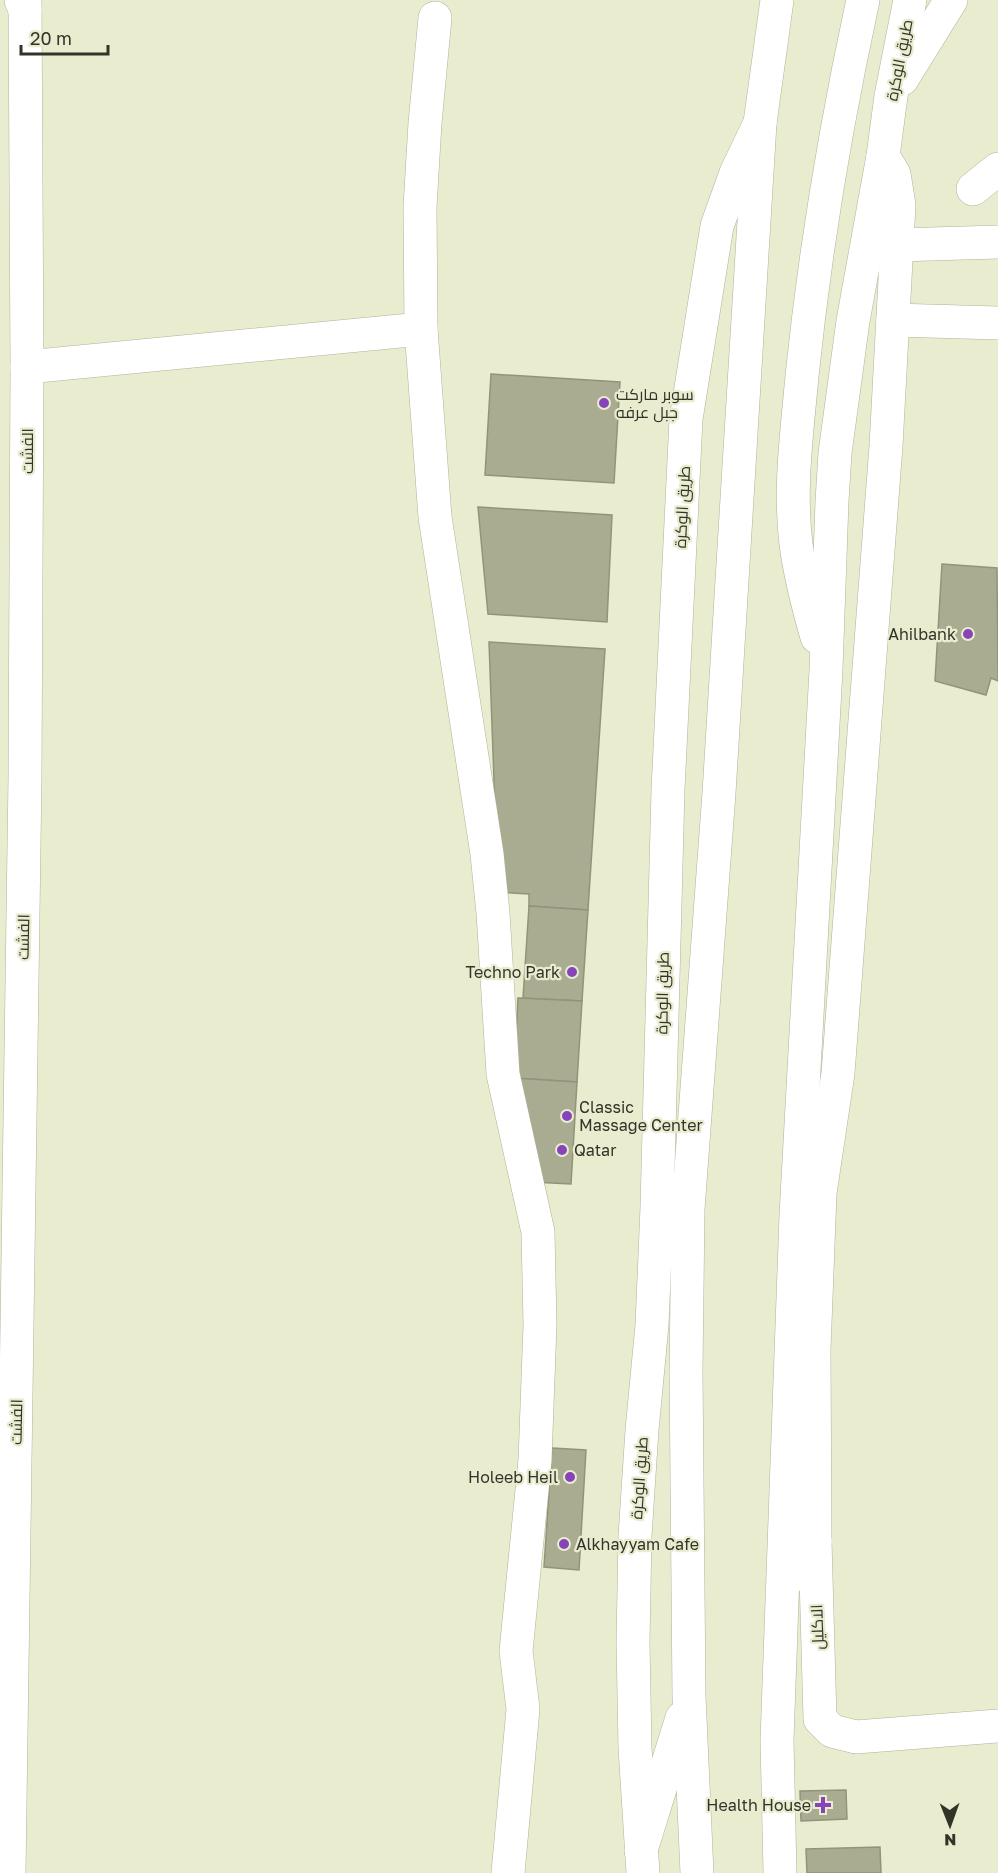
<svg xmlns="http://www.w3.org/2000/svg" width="998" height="1873" font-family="'Golos Text',Cairo,sans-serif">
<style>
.building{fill:#aaac91;stroke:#91947a;stroke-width:1.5}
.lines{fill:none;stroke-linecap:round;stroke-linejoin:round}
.minor-casing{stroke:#b0b398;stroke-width:34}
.major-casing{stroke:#b0b398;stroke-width:34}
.highway-casing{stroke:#b0b398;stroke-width:34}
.minor{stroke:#fff;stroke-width:33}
.major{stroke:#fff;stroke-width:33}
.highway{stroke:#fff;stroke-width:33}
.poi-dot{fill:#8744b9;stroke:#e9eccf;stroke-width:2}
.labels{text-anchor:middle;stroke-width:4.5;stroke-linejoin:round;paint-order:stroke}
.street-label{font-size:16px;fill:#333429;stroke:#e9eccf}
.poi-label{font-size:16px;fill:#333429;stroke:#e9eccf;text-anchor:start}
</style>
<rect width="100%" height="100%" fill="#e9eccf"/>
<g class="building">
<path d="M491 374 620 382 614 483 485 475Z"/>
<path d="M478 507 612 515 607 622 488 614Z"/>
<path d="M942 564 997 568 998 681 991 678 986 695 935 681Z"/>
<path d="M489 642 605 649 588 910 529 906V894L498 892Z"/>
<path d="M529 906 588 910 582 1001 523 998Z"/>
<path d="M518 998 582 1001 577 1082 514 1078Z"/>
<path d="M514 1078 577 1082 571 1184 532 1182Z"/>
<path d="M552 1448 586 1450 579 1570 544 1567Z"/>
<path d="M846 1790 847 1819 801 1821 800 1791Z"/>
<path d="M880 1847 881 1873H807L806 1849Z"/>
</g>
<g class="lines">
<g class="minor-casing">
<g id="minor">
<path d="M435 18 425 123 420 207 421 329 435 517 487 854 493 913 503 1074 538 1232 540 1325 535 1460 516 1651 523 1709 508 1873"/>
<path d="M883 156 894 174 899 205 886 446 838 1073 820 1193 814 1350 815 1541 820 1719 832 1731 856 1737 998 1726"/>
<path d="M973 189 998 169"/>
<path d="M897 245 998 242"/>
<path d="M893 320 998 323"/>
<path d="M27 367 421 329"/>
<path d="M9 1873 25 777 27 367 25 0"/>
<path d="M643 1873 635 1748 633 1642 635 1536 642 1430 652 1325 657 1207 668 790 686 419 717 226 736 173 760 123"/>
</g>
</g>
<g class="major-casing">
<path id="major" d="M21 0 25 10"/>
</g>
<g class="highway-casing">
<g id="highway">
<path d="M902 79 951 0"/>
<path d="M817 637C808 606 800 575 796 544 789 488 797 432 802 376 815 250 836 124 863 0"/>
<path d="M784 1584 815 1541"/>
<path d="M641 1850 682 1718"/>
<path d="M697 1873 689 1696 686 1371 688 1209 719 793 760 123 777 0"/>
<path d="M780 1873 777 1740 796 1215 826 670 832 501 835 453 853 321 883 156 891 96 910 0"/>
</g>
</g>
<use href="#minor" class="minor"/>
<use href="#major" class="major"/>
<use href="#highway" class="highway"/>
</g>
<g class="poi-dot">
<circle cx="604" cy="403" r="6"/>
<circle cx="968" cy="634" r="6"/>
<circle cx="572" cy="972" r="6"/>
<circle cx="567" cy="1116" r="6"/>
<circle cx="562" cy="1150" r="6"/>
<circle cx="570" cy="1477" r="6"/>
<circle cx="564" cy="1544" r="6"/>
<path d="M820 1796h6v6h6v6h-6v6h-6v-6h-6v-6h6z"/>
</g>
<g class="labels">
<g class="street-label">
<text transform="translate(899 60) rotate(-79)" y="6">طريق الوكرة</text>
<text transform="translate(27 451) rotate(-90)" y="6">الفشت</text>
<text transform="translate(682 507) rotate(-87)" y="6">طريق الوكرة</text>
<text transform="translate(23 937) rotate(-89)" y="6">الفشت</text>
<text transform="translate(662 993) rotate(-89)" y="6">طريق الوكرة</text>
<text transform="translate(16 1422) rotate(-89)" y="6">الفشت</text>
<text transform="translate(639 1478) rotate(-86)" y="6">طريق الوكرة</text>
<text transform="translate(817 1627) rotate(-92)" y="6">الاكليل</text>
</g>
<g class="poi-label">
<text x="616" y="400">سوبر ماركت<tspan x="616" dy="18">جبل عرفه</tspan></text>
<text x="956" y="640" text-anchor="end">Ahilbank</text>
<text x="560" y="978" text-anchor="end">Techno Park</text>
<text x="579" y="1113">Classic<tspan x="579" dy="18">Massage Center</tspan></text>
<text x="574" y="1156">Qatar</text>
<text x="558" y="1483" text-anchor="end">Holeeb Heil</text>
<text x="576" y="1550">Alkhayyam Cafe</text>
<text x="811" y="1811" text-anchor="end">Health House</text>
</g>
</g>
<g transform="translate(950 1825) rotate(179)" stroke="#e9eccf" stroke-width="4.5" paint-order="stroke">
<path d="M0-4.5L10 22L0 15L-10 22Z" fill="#333429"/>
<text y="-9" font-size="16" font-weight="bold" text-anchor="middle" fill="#333429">N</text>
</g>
<path d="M21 45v9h87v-9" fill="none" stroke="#333429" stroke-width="3"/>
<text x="30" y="45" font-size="18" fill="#333429" stroke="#e9eccf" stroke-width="4.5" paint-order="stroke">20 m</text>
</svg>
